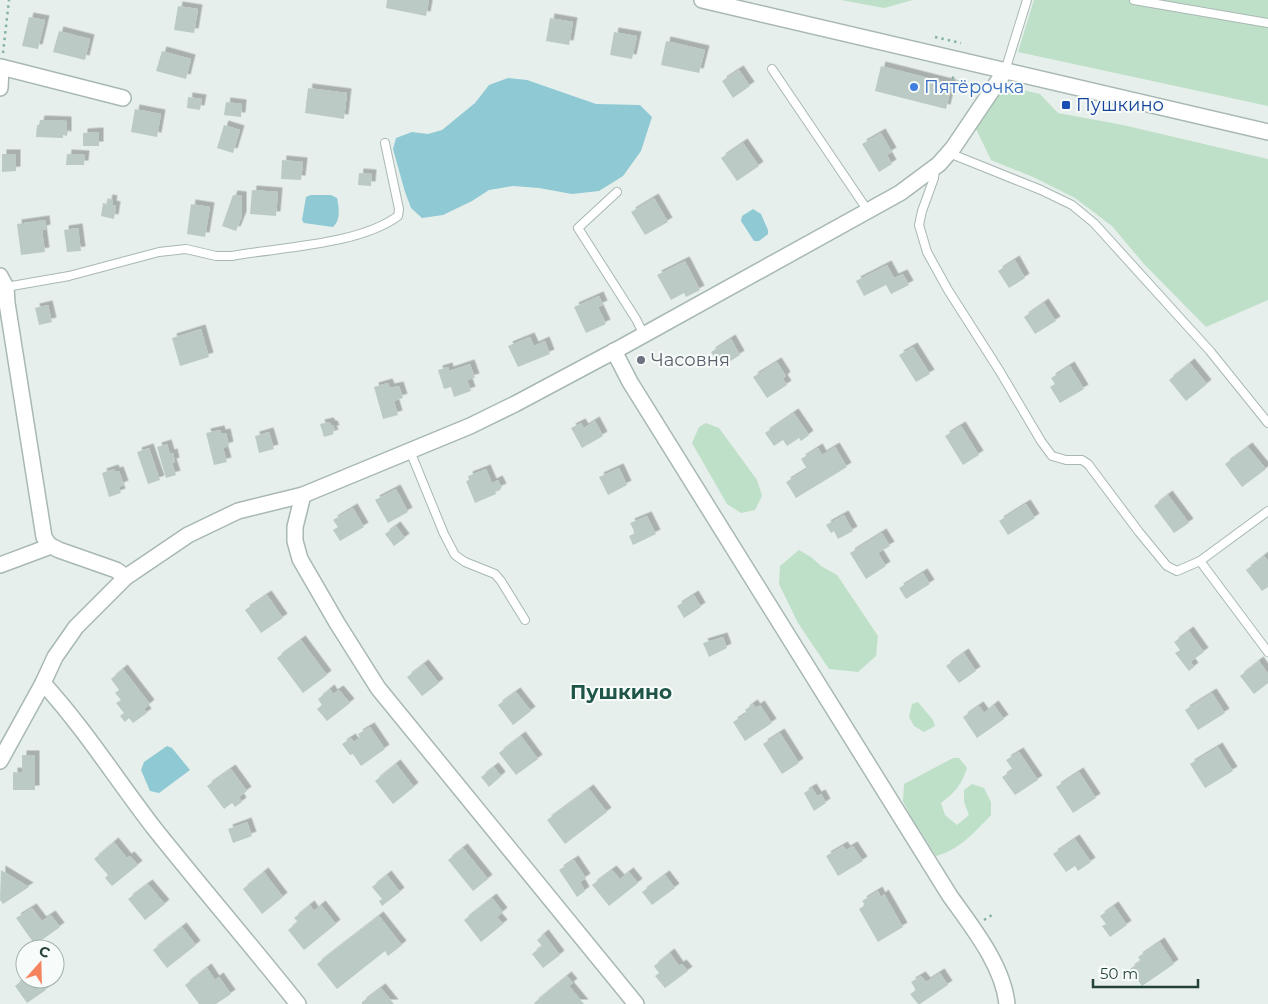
<svg xmlns="http://www.w3.org/2000/svg" width="1268" height="1004" font-family="Montserrat,sans-serif">
<style>
.green{fill:#bfe0c8}
.water{fill:#8ec9d4}
.building{fill:#bbcac4;filter:url(#shadow)}
.lines{fill:none;stroke-linecap:round;stroke-linejoin:round}
.service-casing{stroke:#a8b8b2;stroke-width:10}
.minor-casing{stroke:#a8b8b2;stroke-width:18}
.path{stroke:#86b3a5;stroke-width:2.5;stroke-dasharray:2.5 4;stroke-linecap:butt}
.service{stroke:#fff;stroke-width:8}
.minor{stroke:#fff;stroke-width:15}
.shop-dot{fill:#3f7fe0;stroke:#f7fbf9;stroke-width:2}
.transit-dot{fill:#1a4fb4;stroke:#f7fbf9;stroke-width:2}
.worship-dot{fill:#6b7280;stroke:#f7fbf9;stroke-width:2}
.labels{text-anchor:middle;stroke-width:4;stroke-linejoin:round;paint-order:stroke}
.shop-label{font-size:18px;fill:#366cbe;stroke:#f7fbf9;text-anchor:start}
.transit-label{font-size:18px;fill:#164399;stroke:#f7fbf9;text-anchor:start}
.worship-label{font-size:18px;fill:#5b616d;stroke:#f7fbf9;text-anchor:start}
.quarter-label{font-size:20px;font-weight:bold;fill:#1f5548;stroke:#f7fbf9}
</style>
<defs>
<filter id="shadow"><feDropShadow dx="4.5" dy="-4.5" stdDeviation="0" flood-color="#0004"/></filter>
</defs>
<rect width="100%" height="100%" fill="#e6efeb"/>
<g class="green">
<path d="M841 0H913L884 8Z"/>
<path d="M1034 0H1268V106L1018 52Z"/>
<path d="M1001 85 1040 94 1058 113 1123 125 1268 159V300L1206 327 1144 264 1112 226 1075 198 1033 177 991 160 976 129Z"/>
<path d="M706 423 719 428 757 480 762 496 755 510 741 513 727 504 692 443 699 427Z"/>
<path d="M799 550 811 557 821 566 837 575 878 636 876 656 858 672 829 669 798 623 779 584 780 566Z"/>
<path d="M918 702 933 720 935 726 924 732 914 726 909 717 912 704Z"/>
<path d="M953 758H959L967 768C961 786 955 792 941 803L945 815 957 825 969 815 964 802V790L972 784 984 788 991 802V815C975 832 959 850 936 856L911 817 903 801 904 784Z"/>
</g>
<g class="water">
<path d="M508 78 527 80 596 104 640 105 652 117 641 151 623 176 599 191 572 194 539 188 513 186 489 190 472 201 443 215 422 218 411 208 405 192 393 149 396 138 412 132 428 134 442 130 475 103 489 85Z"/>
<path d="M311 195H331L337 198C339 207 341 220 333 227L304 223 302 220 306 197Z"/>
<path d="M753 209 761 214 768 230V234L759 241H754L741 221 742 216Z"/>
<path d="M167 746 172 748 190 770 159 793 150 791 141 770 144 762Z"/>
</g>
<g class="building">
<path d="M387 0H429L426 16 386 8Z"/>
<path d="M178 6 198 9 194 33 174 30Z"/>
<path d="M29 17 45 20 38 49 22 46Z"/>
<path d="M550 18 573 22 569 45 546 41Z"/>
<path d="M59 31 90 39 85 60 53 52Z"/>
<path d="M614 32 637 36 632 59 610 55Z"/>
<path d="M666 41 705 50 699 73 661 65Z"/>
<path d="M162 51 191 59 186 79 156 71Z"/>
<path d="M881 66 952 84 946 109 875 91Z"/>
<path d="M739 70 750 86 733 98 722 81Z"/>
<path d="M308 88 347 93 344 119 305 113Z"/>
<path d="M188 97 202 99 200 110 187 108Z"/>
<path d="M226 102 242 104 241 117 224 115Z"/>
<path d="M135 109 161 114 157 137 131 132Z"/>
<path d="M40 120 67 121V136L63 135V138L36 137 37 125H39Z"/>
<path d="M224 125 240 130 233 153 217 148Z"/>
<path d="M99 132V146H83V133Z"/>
<path d="M881 133 892 152 887 155 892 164 879 172 862 144Z"/>
<path d="M743 143 759 166 737 181 721 158Z"/>
<path d="M2 154H16V171L2 172Z"/>
<path d="M67 154 85 155 84 165H66Z"/>
<path d="M282 160 303 162 301 180 281 179Z"/>
<path d="M359 173 372 174 371 186 358 185Z"/>
<path d="M252 190 278 192 276 216 250 214Z"/>
<path d="M233 195 242 196V216L236 231 222 226Z"/>
<path d="M654 198 668 222 645 235 631 212Z"/>
<path d="M108 199 113 200 112 205 116 206 114 219 101 216 103 203 107 204Z"/>
<path d="M191 204 210 207 205 237 187 234Z"/>
<path d="M45 220 46 229 42 230 45 252 21 255 17 224Z"/>
<path d="M78 228 81 251 67 252 64 230Z"/>
<path d="M1015 260 1025 278 1009 288 998 271Z"/>
<path d="M685 261 700 290 686 297 684 293 671 300 657 275Z"/>
<path d="M887 265 894 278 903 274 909 285 891 294 886 285 864 296 856 281Z"/>
<path d="M599 296 603 305 598 307 606 324 586 333 574 307Z"/>
<path d="M1044 303 1056 321 1035 334 1024 317Z"/>
<path d="M48 305 52 322 39 325 35 308Z"/>
<path d="M201 329 209 357 180 366 172 338Z"/>
<path d="M530 337 534 346 545 341 550 354 518 367 508 346Z"/>
<path d="M731 339 740 355 721 367 711 352Z"/>
<path d="M913 347 930 374 916 382 899 355Z"/>
<path d="M777 362 786 376 783 379 787 385 767 398 753 377Z"/>
<path d="M1190 363 1207 384 1186 401 1169 380Z"/>
<path d="M470 364 475 378 467 380 471 391 454 397 451 387 444 389 438 370 448 367 449 371Z"/>
<path d="M1070 366 1084 389 1060 403 1050 387 1055 384 1051 378Z"/>
<path d="M388 383 390 388 399 386 403 398 394 401 398 415 383 419 374 387Z"/>
<path d="M794 413 809 435 801 441 799 438 787 446 783 440 774 446 765 433Z"/>
<path d="M595 421 603 436 582 448 571 428 581 423 584 428Z"/>
<path d="M329 422 331 425H333L335 430H332L334 434 324 437 320 424Z"/>
<path d="M961 426 979 455 963 465 945 436Z"/>
<path d="M220 430 221 434 226 433 229 446 223 448 227 462 214 465 206 433Z"/>
<path d="M269 432 274 449 259 453 255 436Z"/>
<path d="M167 444 170 454 173 453 175 462 172 463 176 475 166 478 157 447Z"/>
<path d="M835 447 847 467 796 498 786 482 807 469 801 459 818 448 822 455Z"/>
<path d="M1248 447 1266 469 1242 487 1225 464Z"/>
<path d="M149 448 160 480 148 484 137 452Z"/>
<path d="M619 468 627 485 608 495 599 477Z"/>
<path d="M114 469 115 472 119 471 124 485 119 487 121 493 109 497 102 473Z"/>
<path d="M486 469 492 483 498 480 502 488 495 491 496 494 475 503 466 481 469 480 468 476Z"/>
<path d="M396 489 408 512 388 523 375 500Z"/>
<path d="M1168 495 1189 523 1174 533 1154 506Z"/>
<path d="M1026 504 1035 518 1008 535 999 521Z"/>
<path d="M353 508 364 527 340 541 333 530 338 527 333 520Z"/>
<path d="M844 515 853 531 838 539 834 531 831 533 826 525Z"/>
<path d="M647 516 656 534 633 545 629 536 635 533 630 523Z"/>
<path d="M396 526 405 538 394 546 385 534Z"/>
<path d="M882 533 890 546 878 553 886 566 866 579 850 553Z"/>
<path d="M1264 556 1268 561V587L1262 591 1246 570Z"/>
<path d="M923 573 930 584 906 599 899 588Z"/>
<path d="M267 595 283 618 261 633 245 610Z"/>
<path d="M694 595 701 607 684 618 677 606Z"/>
<path d="M1189 631 1204 652 1190 662 1194 667 1189 671 1175 653 1180 650 1174 642Z"/>
<path d="M723 637 727 648 709 657 703 643Z"/>
<path d="M301 640 327 675 303 693 277 658Z"/>
<path d="M964 653 976 671 959 683 946 666Z"/>
<path d="M1259 661 1268 674V683L1254 694 1240 676Z"/>
<path d="M424 664 439 683 422 696 407 677Z"/>
<path d="M123 669 150 704 144 709 147 713 133 723 129 718 125 722 120 716 124 713 116 703 121 700 115 693 119 690 111 679Z"/>
<path d="M330 689 333 694 339 690 350 703 327 721 317 709 322 705 318 699Z"/>
<path d="M516 692 531 711 513 725 498 705Z"/>
<path d="M1212 693 1225 713 1198 730 1185 710Z"/>
<path d="M753 704 756 708 760 705 772 723 745 741 733 722 747 713 745 710Z"/>
<path d="M994 705 1004 719 977 738 963 717 979 706 984 713Z"/>
<path d="M370 727 385 749 361 766 353 754 350 755 342 744 351 738 354 742 360 737 358 734Z"/>
<path d="M780 733 799 763 782 774 763 744Z"/>
<path d="M521 736 538 759 516 775 499 753Z"/>
<path d="M1218 747 1233 771 1205 788 1190 764Z"/>
<path d="M1019 752 1038 780 1015 795 1002 777 1013 770 1006 760Z"/>
<path d="M22 755H35V790H13V772L22 773Z"/>
<path d="M396 764 414 787 393 804 375 781Z"/>
<path d="M494 767 501 776 489 787 481 777Z"/>
<path d="M231 769 247 791 239 797 242 802 235 807 232 803 224 809 207 786Z"/>
<path d="M1079 772 1096 798 1073 813 1056 787Z"/>
<path d="M812 788 817 796 821 794 826 803 814 811 804 793Z"/>
<path d="M589 789 607 812 565 844 547 820Z"/>
<path d="M247 822 252 836 233 843 228 829Z"/>
<path d="M1075 839 1091 862 1078 871 1075 866 1066 872 1053 854Z"/>
<path d="M114 842 127 858 130 856 138 865 112 886 105 878 108 875 94 859Z"/>
<path d="M843 846 846 850 853 846 863 861 838 876 826 856Z"/>
<path d="M463 848 488 879 473 891 448 860Z"/>
<path d="M574 860 586 878 580 882 585 891 577 897 559 870Z"/>
<path d="M1 870 29 887 3 904 0 900Z"/>
<path d="M612 870 620 879 629 872 638 883 609 906 592 885Z"/>
<path d="M264 872 283 897 262 914 243 889Z"/>
<path d="M387 875 400 892 382 906 379 901 382 899 372 887Z"/>
<path d="M665 875 675 888 652 905 642 892Z"/>
<path d="M148 884 165 904 145 920 128 899Z"/>
<path d="M878 891 881 897 884 894 903 927 878 942 859 909 865 905 862 901Z"/>
<path d="M492 898 503 912 497 917 503 924 481 942 464 920Z"/>
<path d="M310 905 314 911 321 905 336 924 304 950 288 930 298 922 294 918Z"/>
<path d="M1114 906 1127 925 1110 937 1102 926 1106 924 1100 916Z"/>
<path d="M32 908 42 921 51 915 60 927 35 945 16 918Z"/>
<path d="M379 916 402 945 388 956 385 951 337 989 317 964Z"/>
<path d="M182 927 196 945 167 968 153 950Z"/>
<path d="M544 934 560 955 543 968 532 954 542 946 537 940Z"/>
<path d="M1160 942 1174 964 1142 986 1130 969 1141 961 1138 957Z"/>
<path d="M670 953 679 966 682 964 688 971 665 988 655 976 659 973 654 966Z"/>
<path d="M207 968 215 980 219 977 231 994 216 1004H199L185 985Z"/>
<path d="M940 973 948 985 920 1004H918L910 994 916 990 911 982 921 976 926 982Z"/>
<path d="M567 976 573 983 569 986 584 1004H535L534 1003Z"/>
<path d="M25 978 38 979 46 990 27 1003 15 986Z"/>
<path d="M381 988 394 1004H362V1002Z"/>
</g>
<g class="lines">
<g class="service-casing">
<g id="service">
<path d="M1134 0 1268 23"/>
<path d="M772 69 868 211"/>
<path d="M1005 71 1027 0"/>
<path d="M949 153 1041 190 1072 205 1094 223 1210 351 1268 423"/>
<path d="M935 168 934 178 922 211 919 225 927 252 948 290 999 370 1041 441 1052 456 1066 460H1082L1088 464 1139 532 1167 566 1177 571 1200 561 1268 511"/>
<path d="M617 192 578 228 636 319 644 335"/>
<path d="M6 287 69 276 159 252 186 249 216 256H232C280 247 359 245 398 216L399 209 385 143"/>
<path d="M410 451 444 534 455 555 465 562 495 574 501 581 525 620"/>
<path d="M1200 561 1268 652"/>
</g>
</g>
<g class="minor-casing">
<g id="minor">
<path d="M702 0 1268 132"/>
<path d="M0 88 1 67 123 98"/>
<path d="M0 276 6 287 7 303 44 537 49 545 59 550 116 570 126 577"/>
<path d="M614 351 630 382 950 896C972 927 1003 965 1007 1004"/>
<path d="M303 495 295 527V541L300 559 337 623 378 688 636 1004"/>
<path d="M0 565 51 546"/>
<path d="M43 683C84 728 117 780 154 828 201 887 251 945 298 1004"/>
<path d="M0 761 43 683 55 657 76 627 126 577 188 535 238 511 303 495 470 426 515 404 620 348 900 193 939 164 953 148 1005 71"/>
</g>
</g>
<g class="path">
<path d="M935 37 961 43"/>
<path d="M3 53 9 0"/>
<path d="M952 77 973 93"/>
<path d="M984 920 992 915"/>
</g>
<use href="#service" class="service"/>
<use href="#minor" class="minor"/>
</g>
<circle class="shop-dot" cx="914" cy="87" r="5"/>
<rect class="transit-dot" x="1061" y="100" width="10" height="10" rx="2.5"/>
<circle class="worship-dot" cx="641" cy="360" r="5"/>
<g class="labels">
<g class="shop-label">
<text x="924" y="93">Пятёрочка</text>
</g>
<g class="transit-label">
<text x="1076" y="111">Пушкино</text>
</g>
<g class="worship-label">
<text x="651" y="366">Часовня</text>
</g>
<g class="quarter-label">
<text x="621" y="699">Пушкино</text>
</g>
</g>
<g transform="translate(40 964) rotate(20)"><circle r="24" fill="#f7fbf9" stroke="#a3b1ad"/>
<path d="M0-4L9 19L0 12L-9 19Z" fill="#f4845f"/>
<text y="-8" font-size="14" font-weight="bold" text-anchor="middle" fill="#24423a">С</text>
</g>
<path d="M1093 979v8h105v-8" fill="none" stroke="#24423a" stroke-width="2.5"/>
<text x="1100" y="979" font-size="15" fill="#24423a" stroke="#f7fbf9" stroke-width="4" paint-order="stroke">50 m</text>
</svg>
